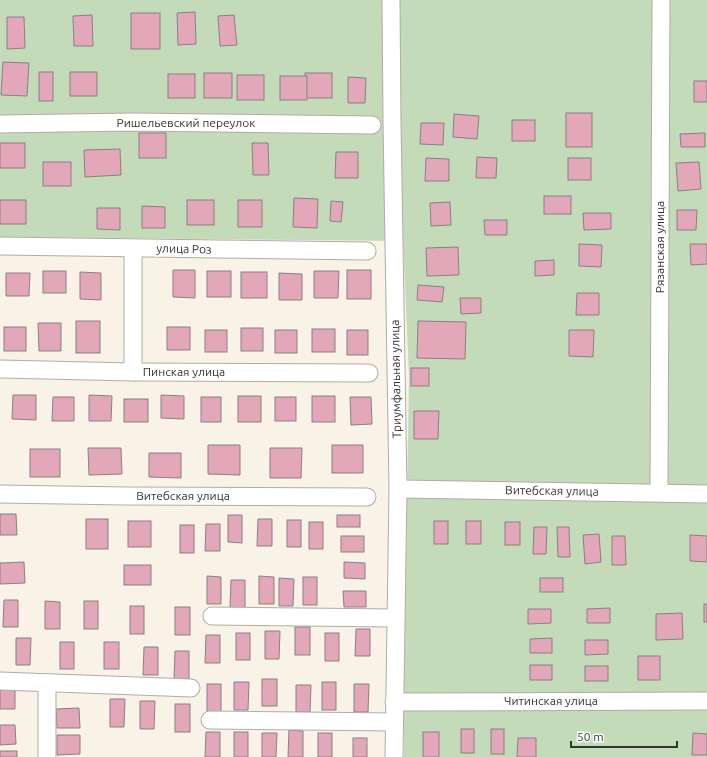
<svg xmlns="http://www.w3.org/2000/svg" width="707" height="757" font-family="Ubuntu,sans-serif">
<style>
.green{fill:#c4dbb9}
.building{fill:#e2a8ba;stroke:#8c7f83}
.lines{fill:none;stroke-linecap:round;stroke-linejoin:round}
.street-casing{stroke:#b2aca2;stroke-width:19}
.street{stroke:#fff;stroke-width:17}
.labels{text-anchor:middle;stroke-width:4;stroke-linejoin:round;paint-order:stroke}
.street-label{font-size:12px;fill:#363430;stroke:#fff}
</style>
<rect width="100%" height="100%" fill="#f8f2e7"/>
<path class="green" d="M0 0H707V757H404V682L409 376 403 241 0 237Z"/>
<g class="building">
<path d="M195 12 196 44 178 45 177 13Z"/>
<rect x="131" y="13" width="29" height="36"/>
<path d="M92 15 93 46H74L73 16Z"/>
<path d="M234 15 237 45 220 46 218 16Z"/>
<path d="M7 17H24L25 48 7 49Z"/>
<path d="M3 62 29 63 27 96 1 95Z"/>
<rect x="39" y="72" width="14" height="29"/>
<rect x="70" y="72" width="27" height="24"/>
<rect x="204" y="73" width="28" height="25"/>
<rect x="305" y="73" width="27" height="25"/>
<rect x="168" y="74" width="27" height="24"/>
<rect x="237" y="75" width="27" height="25"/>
<rect x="280" y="76" width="27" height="24"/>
<path d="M348 77 366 78 365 103H348Z"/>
<rect x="694" y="81" width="13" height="21"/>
<rect x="566" y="113" width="26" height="34"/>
<path d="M454 114 479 116 477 139 453 137Z"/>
<rect x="512" y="120" width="23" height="21"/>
<path d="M421 123H444L443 145 420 144Z"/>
<rect x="139" y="133" width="27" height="25"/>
<path d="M705 133V147H681L680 134Z"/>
<rect x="0" y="143" width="25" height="25"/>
<path d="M252 143H268L269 175H253Z"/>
<path d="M120 149 121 175 85 177 84 150Z"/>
<path d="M336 152H358V178H335Z"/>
<path d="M477 157 497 158 496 178H476Z"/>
<path d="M426 158 449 159V181H425Z"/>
<rect x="568" y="158" width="23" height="22"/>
<rect x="43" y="162" width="28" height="24"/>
<path d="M699 162 701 189 678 191 676 163Z"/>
<rect x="544" y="196" width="27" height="18"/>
<path d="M294 198 318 199 317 228 293 227Z"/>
<rect x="0" y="200" width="26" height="24"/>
<rect x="187" y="200" width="27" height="25"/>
<rect x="238" y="200" width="24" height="27"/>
<path d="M331 201 343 202 341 222 330 221Z"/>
<path d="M450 202 451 225 431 226 430 203Z"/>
<path d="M142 206 165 207V228H142Z"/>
<path d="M97 208H120V230L97 229Z"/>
<path d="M677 210H697L696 230H677Z"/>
<path d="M583 213H611V229L584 230Z"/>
<path d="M484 220H507V235H485Z"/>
<path d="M579 244 602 245 601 267 579 266Z"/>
<path d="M690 244H707V264L691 265Z"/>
<path d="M458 247 459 275 427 276 426 248Z"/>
<path d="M554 260V275L535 276V261Z"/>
<path d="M173 270H195V298L173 297Z"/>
<rect x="347" y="270" width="24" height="29"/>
<rect x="43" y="271" width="23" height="22"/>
<rect x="207" y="271" width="24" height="26"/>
<path d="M314 271H339L338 298H314Z"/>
<path d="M80 272 101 273V300L80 299Z"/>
<rect x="241" y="272" width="26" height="26"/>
<path d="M6 273H30L29 296H6Z"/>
<path d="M279 273 302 274V300H279Z"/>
<path d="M418 285 444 287 442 302 417 300Z"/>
<path d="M577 293H599V315H576Z"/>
<path d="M460 298H481V313L461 314Z"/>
<rect x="76" y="321" width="24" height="32"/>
<path d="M418 321 466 322 465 359 417 358Z"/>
<path d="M38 323H61V351H39Z"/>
<rect x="4" y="327" width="22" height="24"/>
<rect x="167" y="327" width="23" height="23"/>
<rect x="241" y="328" width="22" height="23"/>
<rect x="312" y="329" width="23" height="23"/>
<rect x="205" y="330" width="22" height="22"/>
<rect x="275" y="330" width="22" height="23"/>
<rect x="347" y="330" width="21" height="25"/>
<path d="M569 330H594L593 357 569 356Z"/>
<rect x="411" y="368" width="18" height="18"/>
<path d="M13 395H36V420L12 419Z"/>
<path d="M89 395 112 396 111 421H89Z"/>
<path d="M161 395 184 396V419L161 418Z"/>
<rect x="238" y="396" width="23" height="26"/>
<rect x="312" y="396" width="23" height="26"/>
<path d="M53 397H74V421H52Z"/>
<rect x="201" y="397" width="20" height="25"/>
<rect x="275" y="397" width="21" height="24"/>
<path d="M350 397H371L372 424 351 425Z"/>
<rect x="124" y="399" width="24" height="23"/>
<path d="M414 411H439L438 439H414Z"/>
<path d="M208 445H240V475L208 474Z"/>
<rect x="332" y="445" width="31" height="28"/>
<path d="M88 448H121L122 474 89 475Z"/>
<path d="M270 448H302L301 478H270Z"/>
<rect x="30" y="449" width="30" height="28"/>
<path d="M149 453H181V478L149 477Z"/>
<path d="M0 514H16L17 535H0Z"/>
<path d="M228 515H242V543L228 542Z"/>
<rect x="337" y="515" width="23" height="12"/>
<rect x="86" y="519" width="22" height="30"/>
<path d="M258 519H272V546H257Z"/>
<rect x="287" y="520" width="14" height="27"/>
<rect x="128" y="521" width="23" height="26"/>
<rect x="434" y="521" width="14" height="23"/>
<rect x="466" y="521" width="15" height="23"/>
<rect x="309" y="522" width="14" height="27"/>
<rect x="505" y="522" width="15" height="23"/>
<path d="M206 524H220V551H205Z"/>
<rect x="180" y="525" width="14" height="28"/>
<path d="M534 527H547L546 554H533Z"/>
<path d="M557 527H569L570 557H558Z"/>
<path d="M599 534 601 562 585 564 583 535Z"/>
<path d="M690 535 707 536V562L690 561Z"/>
<rect x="341" y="536" width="23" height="16"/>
<path d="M612 536H625L626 565H612Z"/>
<path d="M24 562 25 583 0 584V563Z"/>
<path d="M344 562 365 563V579L344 578Z"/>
<rect x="124" y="565" width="27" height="20"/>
<path d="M207 576 221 577V604H207Z"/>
<path d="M259 576 274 577V604H259Z"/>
<rect x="303" y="577" width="14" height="28"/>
<path d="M279 578 294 579 293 606H279Z"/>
<rect x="540" y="578" width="23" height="14"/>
<path d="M231 580H245V608H230Z"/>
<path d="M343 591H366V607H344Z"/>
<path d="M4 600H18V627H3Z"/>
<path d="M45 601 60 602V629H45Z"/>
<rect x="84" y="601" width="14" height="28"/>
<rect x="704" y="604" width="3" height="18"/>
<rect x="130" y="606" width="14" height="28"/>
<rect x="175" y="607" width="15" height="28"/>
<path d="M610 608V623H587V609Z"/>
<path d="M528 609H551V623L528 624Z"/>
<path d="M682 613 683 639 656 640V614Z"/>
<rect x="295" y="627" width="15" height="28"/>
<path d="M356 629H370V656H355Z"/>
<path d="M265 631H280L279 659H265Z"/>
<rect x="236" y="633" width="14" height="27"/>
<rect x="325" y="633" width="14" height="28"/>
<path d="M206 635H220V663H205Z"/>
<path d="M16 638H31L30 665H16Z"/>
<path d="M552 638V653H530V639Z"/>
<path d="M585 640H608V654L585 655Z"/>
<rect x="60" y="642" width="14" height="27"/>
<rect x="104" y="642" width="15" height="27"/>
<path d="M144 647H158V675H143Z"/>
<path d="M175 651H189V679H174Z"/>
<rect x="638" y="656" width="22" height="24"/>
<rect x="530" y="665" width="22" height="15"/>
<rect x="585" y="666" width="23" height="15"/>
<rect x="262" y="679" width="15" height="27"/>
<path d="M234 682H249L248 710H234Z"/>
<rect x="322" y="682" width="14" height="28"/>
<rect x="207" y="684" width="14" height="28"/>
<path d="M354 684H369L368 712H354Z"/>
<path d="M296 685H311L310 712H296Z"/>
<path d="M15 689V709H0V690Z"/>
<path d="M110 699H125L124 727H110Z"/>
<path d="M140 701H155L154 729H140Z"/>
<rect x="175" y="704" width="15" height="28"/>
<path d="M79 708 80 728H57L56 709Z"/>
<path d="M0 725H15L16 744 0 745Z"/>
<rect x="461" y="729" width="13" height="24"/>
<rect x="491" y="729" width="13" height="25"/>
<path d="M289 730 303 731V757H288Z"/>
<path d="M206 732H220V757H205Z"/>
<rect x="234" y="732" width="14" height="25"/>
<rect x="423" y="732" width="16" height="25"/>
<path d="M262 733H277L276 757H262Z"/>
<rect x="318" y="733" width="14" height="24"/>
<path d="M693 733 707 734V755H692Z"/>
<path d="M57 735H80V754L57 755Z"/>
<rect x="353" y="738" width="14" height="19"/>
<path d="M518 738H536V757H517Z"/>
<rect x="0" y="751" width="17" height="6"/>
</g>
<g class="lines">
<g class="street-casing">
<g id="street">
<path d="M391 0 392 121 398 489 394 757"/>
<path d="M0 124 132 122 372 125"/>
<path d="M0 246 367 251"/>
<path d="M133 249V372"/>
<path d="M0 369 133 372 369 373"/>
<path d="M398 489 707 494"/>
<path d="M659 493 661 0"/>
<path d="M0 494 125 496 367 497"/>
<path d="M212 616 396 618"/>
<path d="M0 681 191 688"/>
<path d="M47 683V757"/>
<path d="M394 702 707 701"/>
<path d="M210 720 394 722"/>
</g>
</g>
<use href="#street" class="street"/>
</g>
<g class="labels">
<g class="street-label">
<text x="186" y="127">Ришельевский переулок</text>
<text transform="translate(660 247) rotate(-90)" y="4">Рязанская улица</text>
<text transform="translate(184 249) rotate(1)" y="4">улица Роз</text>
<text x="184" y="376">Пинская улица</text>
<text transform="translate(396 379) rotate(-91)" y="4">Триумфальная улица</text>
<text transform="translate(552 491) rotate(1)" y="4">Витебская улица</text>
<text x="183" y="500">Витебская улица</text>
<text x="551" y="705">Читинская улица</text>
</g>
</g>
<path d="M571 741v6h106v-6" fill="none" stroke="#363430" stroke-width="2"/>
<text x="577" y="741" font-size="12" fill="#363430" stroke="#ffffff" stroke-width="3" paint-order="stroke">50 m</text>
</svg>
